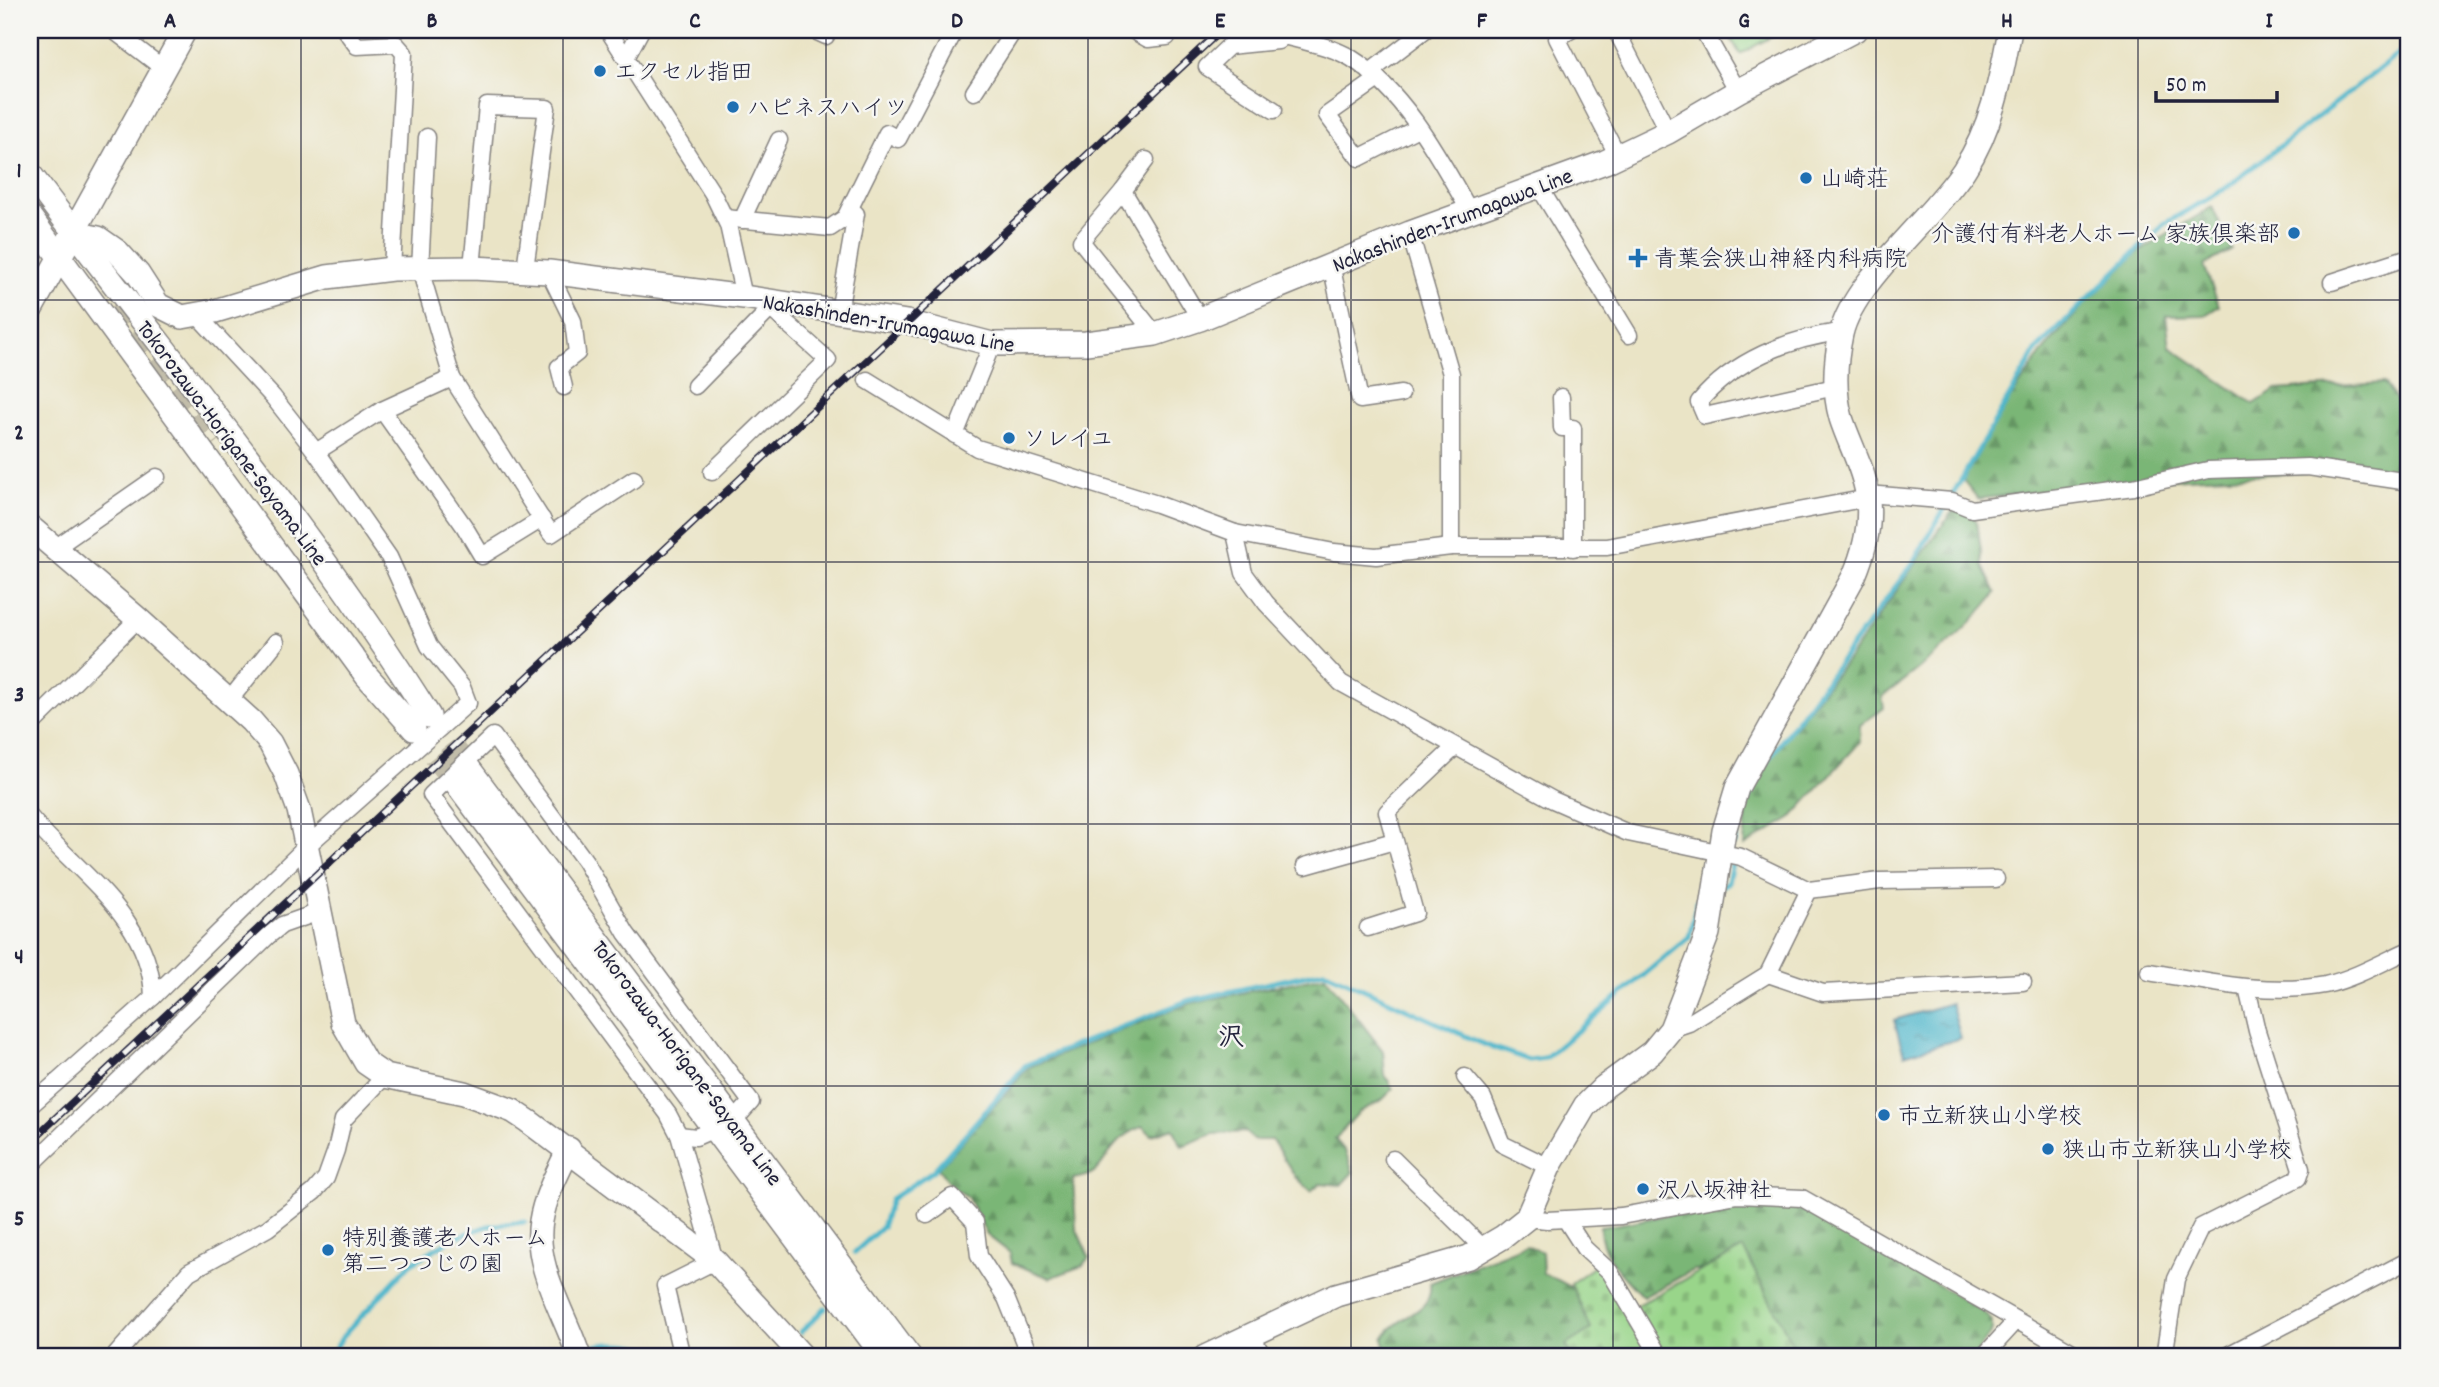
<svg xmlns="http://www.w3.org/2000/svg" width="2439" height="1387" font-family="Dekko,'Klee One',sans-serif">
<style>
.green{fill:#99d58a;stroke:#5e7c62;stroke-width:2}
.forest{fill:url(#forest-firs);stroke:#4e6c58;stroke-width:2}
.cemetery{fill:url(#cemetery-stones);stroke:#5e7c62;stroke-width:2}
.water{fill:url(#water-ripples);stroke:#376c82;stroke-width:2}
.lines{fill:none;stroke-linecap:round;stroke-linejoin:round}
.stream{stroke:#4cb5ca;stroke-width:5}
.secondary-tunnel{stroke:#c2bdaa;stroke-width:23;stroke-dasharray:23 11;stroke-linecap:butt}
.street-casing{stroke:#868380;stroke-width:19}
.secondary-casing{stroke:#868380;stroke-width:26}
.street{stroke:#fff;stroke-width:16}
.secondary{stroke:#fff;stroke-width:23}
.rail-casing{stroke:#22223b;stroke-width:8}
.rail{stroke:#f6f6f2;stroke-width:5;stroke-dasharray:16;stroke-linecap:butt}
.grid{fill:none;stroke:#22223b;stroke-width:2;stroke-opacity:0.55}
.poi-dot{fill:#1f6fb2;stroke:#f6f6f2;stroke-width:2.5}
.labels{text-anchor:middle;stroke-width:5;stroke-linejoin:round;paint-order:stroke}
.poi-label{font-size:23px;fill:#22223b;stroke:#f6f6f2;text-anchor:start}
.street-label{font-size:23px;fill:#22223b;stroke:#f6f6f2}
.quarter-label{font-size:26px;font-weight:bold;fill:#22223b;stroke:#f6f6f2}
.neatline{fill:none;stroke:#22223b;stroke-width:2.5}
.grid-label{font-size:23px;text-anchor:middle;font-weight:bold;fill:#22223b}
</style>
<defs>
<pattern id="forest-firs" width="22" height="20" patternUnits="userSpaceOnUse" patternTransform="scale(1.75)"><rect width="22" height="20" fill="#7ab676"/><path d="M5 1l3.5 6h-7zM16 11l3.5 6h-7z" fill="#649462"/></pattern>
<pattern id="cemetery-stones" width="16" height="16" patternUnits="userSpaceOnUse" patternTransform="scale(1.75)"><rect width="16" height="16" fill="#99d58a"/><path d="M2 7V4a2 2 0 0 1 4 0v3zM10 15v-3a2 2 0 0 1 4 0v3z" fill="#84b778"/></pattern>
<pattern id="water-ripples" width="26" height="14" patternUnits="userSpaceOnUse" patternTransform="scale(1.75)"><rect width="26" height="14" fill="#4cb5ca"/><path d="M2 4q2-2 4 0t4 0M15 11q2-2 4 0t4 0" fill="none" stroke="#3f93a5"/></pattern>
</defs>
<rect width="100%" height="100%" fill="#f6f6f2"/>
<filter id="ink" filterUnits="userSpaceOnUse"><feTurbulence type="fractalNoise" baseFrequency=".0143" numOctaves="2"/><feDisplacementMap in="SourceGraphic" scale="14" xChannelSelector="R" yChannelSelector="G"/><feConvolveMatrix kernelMatrix="1 2 1 2 8 2 1 2 1" color-interpolation-filters="sRGB"/></filter>
<filter id="wash" filterUnits="userSpaceOnUse"><feTurbulence type="fractalNoise" baseFrequency=".00686" numOctaves="4" result="noise"/><feDisplacementMap in="SourceGraphic" scale="28" xChannelSelector="R" yChannelSelector="G"/><feGaussianBlur stdDeviation="1.57" result="paint"/><feColorMatrix in="noise" values="0 0 0 0 0 0 0 0 0 0 0 0 0 0 0 0 0 1.4 0 .05"/><feComposite in="paint" operator="in"/></filter>
<g filter="url(#wash)">
<rect width="100%" height="100%" fill="#eae4c6"/>
<path class="green" d="M1726 30H1784L1740 54Z"/>
<g class="forest">
<path d="M2212 207 2232 250 2204 265 2219 306 2205 315 2166 316 2170 347 2254 404 2276 390 2384 383 2409 417V477L2353 470 2122 481 1978 499 1963 480 2008 402 2045 348 2083 306 2136 254Z"/>
<path d="M1968 510 1977 522 1983 566 1996 593C1965 634 1922 666 1882 697L1884 708 1860 725V742L1791 818 1744 846 1747 802 1774 753 1854 651 1952 512Z"/>
<path d="M1325 976 1383 1051 1385 1075 1393 1089 1382 1100 1359 1112 1335 1139 1345 1151 1353 1172 1341 1185 1320 1183 1311 1191 1295 1176 1272 1140H1254L1245 1132 1213 1134 1182 1146 1173 1128 1152 1135 1142 1126C1134 1131 1124 1135 1118 1142 1099 1161 1105 1174 1073 1179L1076 1228 1089 1257 1082 1266 1050 1278 1012 1263 1010 1253 987 1235 967 1196 952 1187 938 1168 1029 1067 1187 1004Z"/>
<path d="M1764 1201 1819 1215 1982 1311 1992 1321V1331L1974 1357H1790L1791 1347 1715 1270H1693L1643 1297C1624 1277 1600 1256 1600 1227 1655 1219 1709 1204 1764 1201Z"/>
<path d="M1526 1245 1542 1252 1543 1274C1558 1278 1568 1287 1582 1292L1620 1357H1381L1387 1352 1383 1339C1396 1314 1434 1315 1430 1283Z"/>
</g>
<g class="cemetery">
<path d="M1743 1248 1797 1353 1789 1357H1665L1636 1306Z"/>
<path d="M1598 1264 1652 1357H1573L1566 1345 1591 1329 1571 1283Z"/>
</g>
<path class="water" d="M1951 1003 1961 1038 1904 1055 1894 1020Z"/>
<g class="lines">
<g class="stream">
<path d="M1735 844 1739 818 1762 768 1913 563 2037 349 2164 224 2225 189 2409 46"/>
<path d="M1723 885 1728 882 1733 859"/>
<path d="M855 1252 882 1227 891 1199 934 1170 1026 1065 1187 1001 1324 971 1483 1044 1529 1060 1545 1058 1689 937 1697 901 1705 897"/>
<path d="M801 1332 825 1308"/>
<path d="M586 1348C607 1342 642 1341 659 1357"/>
<path d="M781 1350 785 1357"/>
<path d="M330 1357 343 1336 410 1264 453 1238 488 1226 525 1222"/>
</g>
</g>
</g>
<g filter="url(#ink)">
<g class="lines">
<g class="secondary-tunnel">
<path d="M115 304 218 441"/>
<path d="M429 716 467 766"/>
<path d="M414 729 456 783"/>
</g>
<g class="street-casing">
<g id="street">
<path d="M113 30 164 69"/>
<path d="M345 30 357 46 396 44 404 53 392 269"/>
<path d="M608 30 713 194 728 225 744 297"/>
<path d="M813 30 826 36"/>
<path d="M1132 30 1148 39 1167 37 1169 30"/>
<path d="M1571 30 1557 38 1618 156"/>
<path d="M1616 30 1668 132"/>
<path d="M1703 30 1738 91"/>
<path d="M627 56 641 30"/>
<path d="M1370 72 1425 30"/>
<path d="M1378 79 1327 115 1359 158 1418 128"/>
<path d="M974 92 1014 30"/>
<path d="M1274 110 1207 67 1229 46 1278 41 1284 36C1306 42 1331 46 1351 58 1404 91 1439 157 1469 210"/>
<path d="M427 137 420 269 452 378 551 534 634 479"/>
<path d="M1538 185 1629 335"/>
<path d="M1123 191 1146 160"/>
<path d="M725 218 830 228 845 218 887 133 898 139 955 30"/>
<path d="M742 220 779 140"/>
<path d="M1410 233 1451 374V547"/>
<path d="M1331 264 1360 400 1401 394"/>
<path d="M472 268 487 106 547 108 525 269"/>
<path d="M549 272 573 321 577 353 559 367 564 387"/>
<path d="M2332 282 2409 257"/>
<path d="M839 312 856 214 850 209"/>
<path d="M1155 334 1081 241 1123 191 1200 319"/>
<path d="M867 380 977 448 1157 504 1235 533 1334 552 1376 556 1451 547H1607L1868 498"/>
<path d="M695 386 776 303"/>
<path d="M1835 387 1705 416 1699 402C1733 361 1789 338 1841 332"/>
<path d="M1561 397 1562 428H1573V548"/>
<path d="M382 410 464 526 482 556 542 519"/>
<path d="M955 435 992 344"/>
<path d="M316 452 382 410 452 378"/>
<path d="M712 472 828 360 771 309"/>
<path d="M1868 494 1952 501 1972 509 2133 487 2208 470 2308 467 2409 482"/>
<path d="M1235 533 1244 573 1266 603 1341 683 1553 800 1628 833 1741 857 1809 890 1880 881 1996 879"/>
<path d="M55 548 157 477"/>
<path d="M228 702 276 642"/>
<path d="M30 726 138 619"/>
<path d="M30 817C76 872 151 917 153 997"/>
<path d="M1305 866 1394 841"/>
<path d="M1368 928 1415 913 1387 812 1455 747"/>
<path d="M2149 972C2206 981 2267 996 2325 985 2353 979 2383 962 2409 950"/>
<path d="M1768 974 1823 993 2023 982"/>
<path d="M1671 1029 1689 1023 1768 974 1809 890"/>
<path d="M1465 1077 1483 1098 1502 1144 1549 1167"/>
<path d="M30 1106 153 997 307 846 468 703 462 687 429 646 389 557 316 452 273 397 198 316"/>
<path d="M679 1135 696 1137 712 1130"/>
<path d="M1393 1159 1484 1249"/>
<path d="M30 1166 268 936 282 925 319 912"/>
<path d="M927 1215 952 1197 975 1222 979 1256 1006 1298 1030 1357"/>
<path d="M1527 1218 1547 1220 1621 1216 1737 1195 1802 1198 2081 1357"/>
<path d="M1566 1220 1584 1248 1610 1272 1660 1357"/>
<path d="M1251 1334 1263 1357"/>
<path d="M114 1357 189 1272 268 1228 314 1192 326 1178 336 1150 343 1120 385 1076"/>
<path d="M682 1357 665 1286 715 1261 679 1135 668 1114 431 795 493 736 585 861 626 933 751 1102 733 1122"/>
<path d="M1983 1357 2016 1321"/>
<path d="M2164 1357 2176 1279 2201 1227 2298 1178 2301 1169 2257 1031 2247 988"/>
<path d="M2224 1357 2409 1260"/>
</g>
</g>
<g class="secondary-casing">
<g id="secondary">
<path d="M30 174C164 353 310 526 429 716"/>
<path d="M30 217 366 675 414 729"/>
<path d="M74 233 98 238 118 252 138 274 158 305 182 317 215 311 327 277 392 269 472 268 549 272 744 297 907 322 992 344 1086 343 1155 334 1200 319 1410 233 1605 162 1668 132 1738 91 1855 30"/>
<path d="M30 311 185 30"/>
<path d="M30 527 138 619 251 721 270 743 286 774 299 810 343 1023 366 1063 385 1076 464 1093 513 1111 528 1121 715 1261 803 1357"/>
<path d="M467 766 910 1357"/>
<path d="M456 783 884 1357"/>
<path d="M569 1149C558 1172 545 1196 541 1221 533 1267 566 1315 579 1357"/>
<path d="M1205 1357 1336 1295 1469 1257 1503 1237 1527 1218 1549 1167 1585 1106 1604 1087 1652 1052 1671 1029 1708 933 1724 831 1737 788 1854 576C1865 550 1872 521 1867 493 1863 467 1849 443 1841 418 1833 390 1835 362 1841 334 1853 281 1932 219 1964 170 1992 128 2001 78 2010 30"/>
</g>
</g>
<use href="#street" class="street"/>
<use href="#secondary" class="secondary"/>
<g class="rail-casing">
<path id="rail" d="M30 1142 1221 30"/>
</g>
<use href="#rail" class="rail"/>
</g>
</g>
<path class="grid" d="M301 30V1357M563 30V1357M826 30V1357M1088 30V1357M1351 30V1357M1613 30V1357M1876 30V1357M2138 30V1357M30 300H2409M30 562H2409M30 824H2409M30 1086H2409"/>
<g class="poi-dot">
<circle cx="600" cy="71" r="7"/>
<circle cx="733" cy="107" r="7"/>
<circle cx="1806" cy="178" r="7"/>
<circle cx="2294" cy="233" r="7"/>
<path d="M1634.5 247.5h7v7h7v7h-7v7h-7v-7h-7v-7h7z"/>
<circle cx="1009" cy="438" r="7"/>
<circle cx="1884" cy="1115" r="7"/>
<circle cx="2048" cy="1149" r="7"/>
<circle cx="1643" cy="1189" r="7"/>
<circle cx="328" cy="1250" r="7"/>
</g>
<g class="labels">
<g class="poi-label">
<text x="614" y="79">エクセル指田</text>
<text x="747" y="115">ハピネスハイツ</text>
<text x="1820" y="186">山崎荘</text>
<text x="2280" y="241" text-anchor="end">介護付有料老人ホーム 家族倶楽部</text>
<text x="1654" y="266">青葉会狭山神経内科病院</text>
<text x="1023" y="446">ソレイユ</text>
<text x="1898" y="1123">市立新狭山小学校</text>
<text x="2062" y="1157">狭山市立新狭山小学校</text>
<text x="1657" y="1197">沢八坂神社</text>
<text x="342" y="1245">特別養護老人ホーム<tspan x="342" dy="26">第二つつじの園</tspan></text>
</g>
<g class="street-label">
<text transform="translate(1452 219) rotate(-21)" y="8">Nakashinden-Irumagawa Line</text>
<text transform="translate(889 322) rotate(10)" y="8">Nakashinden-Irumagawa Line</text>
<text transform="translate(233 442) rotate(53)" y="8">Tokorozawa-Horigane-Sayama Line</text>
<text transform="translate(688 1062) rotate(53)" y="8">Tokorozawa-Horigane-Sayama Line</text>
</g>
<g class="quarter-label">
<text x="1231" y="1045">沢</text>
</g>
</g>
<rect width="2439" height="1387" fill="none" stroke="#f6f6f2" stroke-width="77"/>
<path d="M2156 91v10h121v-10" fill="none" stroke="#22223b" stroke-width="3.5"/>
<text x="2166" y="91" font-size="21" fill="#22223b" stroke="#f6f6f2" stroke-width="5" paint-order="stroke">50 m</text>
<rect x="38" y="38" width="2362" height="1310" class="neatline"/>
<g class="grid-label">
<text x="170" y="27">A</text>
<text x="432" y="27">B</text>
<text x="695" y="27">C</text>
<text x="957" y="27">D</text>
<text x="1220" y="27">E</text>
<text x="1482" y="27">F</text>
<text x="1744" y="27">G</text>
<text x="2007" y="27">H</text>
<text x="2269" y="27">I</text>
<text x="19" y="177">1</text>
<text x="19" y="439">2</text>
<text x="19" y="701">3</text>
<text x="19" y="963">4</text>
<text x="19" y="1225">5</text>
</g>
</svg>
